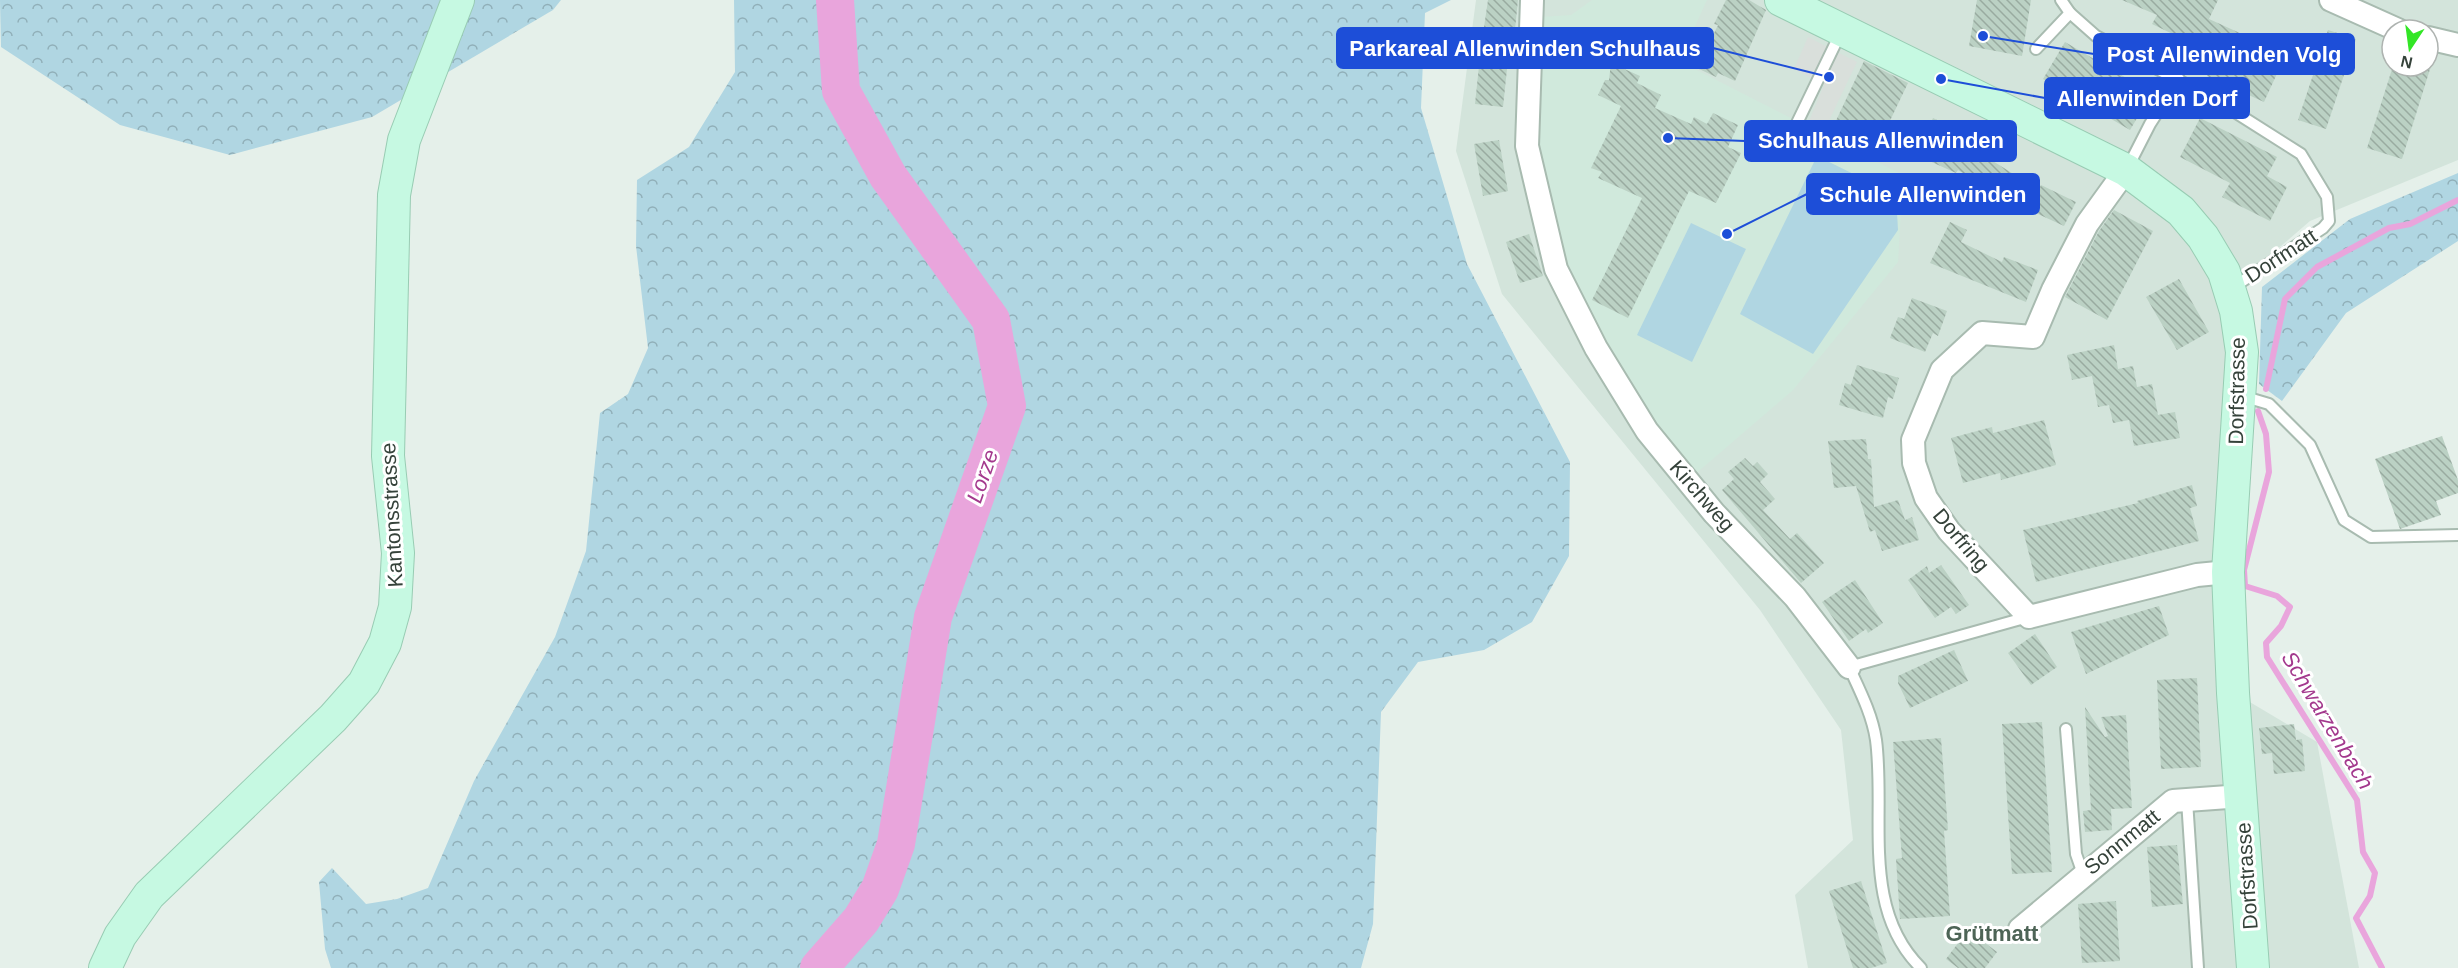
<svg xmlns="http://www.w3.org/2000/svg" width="2458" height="968" font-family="Helvetica,sans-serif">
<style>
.residential{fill:#d3e4db;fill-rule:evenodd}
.education{fill:#d0e9dc}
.forest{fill:url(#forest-crowns)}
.pitch{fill:#b0d6e2}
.parking{fill:#d9dfdb}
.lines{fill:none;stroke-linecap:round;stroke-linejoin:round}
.stream{stroke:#e9a5dc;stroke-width:6}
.river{stroke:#e9a5dc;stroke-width:38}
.building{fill:url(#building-back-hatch)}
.lane-casing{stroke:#a8bbb0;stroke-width:14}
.street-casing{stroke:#a8bbb0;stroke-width:26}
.secondary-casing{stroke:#98ccb3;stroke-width:34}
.lane{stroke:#fff;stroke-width:10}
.street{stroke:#fff;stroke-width:22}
.secondary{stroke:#c6f9e2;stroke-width:32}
.labels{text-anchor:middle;stroke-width:6;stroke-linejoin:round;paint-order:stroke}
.street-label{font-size:21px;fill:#35423a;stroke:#fff}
.water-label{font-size:22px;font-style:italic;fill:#a3398d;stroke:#fff}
.neighbourhood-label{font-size:22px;font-weight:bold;fill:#4d6456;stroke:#fff}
.leader{fill:none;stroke:#1d4ed8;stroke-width:2}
.callout-dot{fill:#1d4ed8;stroke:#fff;stroke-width:2}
.callout{fill:#1d4ed8;stroke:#1d4ed8;stroke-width:2}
.callout-label{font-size:22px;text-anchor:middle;font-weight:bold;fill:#fff}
</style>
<defs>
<pattern id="forest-crowns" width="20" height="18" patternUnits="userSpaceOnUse" patternTransform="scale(1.5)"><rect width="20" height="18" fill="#b0d6e2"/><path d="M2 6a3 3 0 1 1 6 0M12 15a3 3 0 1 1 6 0" fill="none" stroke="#90afb8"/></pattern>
<pattern id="building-back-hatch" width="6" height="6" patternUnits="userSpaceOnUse" patternTransform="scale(1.5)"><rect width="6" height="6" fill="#bbd1c4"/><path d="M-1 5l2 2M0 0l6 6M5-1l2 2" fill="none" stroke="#99aba0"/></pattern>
</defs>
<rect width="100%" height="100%" fill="#e5f0ea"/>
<path class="residential" d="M1476 0H2458V160L2310 221 2230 290 2233 692 2317 742 2359 968H1808L1795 895 1853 840 1841 730 1760 610 1502 294 1456 151ZM2392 30H2428V66H2392Z"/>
<path class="education" d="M1592 0H1707L1679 61 1903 175 1898 262 1793 390 1693 476 1647 416 1563 272 1534 144 1541 17 1571 15Z"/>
<g class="forest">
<path d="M0 0H561L553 10 372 117 230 155 120 125 1 47Z"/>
<path d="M734 0H1451L1425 13 1421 108 1467 264 1570 462 1569 556 1532 622 1484 650 1418 662 1381 712 1373 924 1361 968H331L325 949 319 882 332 868 366 904 397 899 428 888 474 781 555 637 586 551 600 413 628 394 648 348 636 246 637 180 689 147 735 72Z"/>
<path d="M2458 173V241L2346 313 2282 401 2259 384 2262 287 2350 219Z"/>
</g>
<g class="pitch">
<path d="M1817 156 1896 195 1898 230 1813 354 1740 314Z"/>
<path d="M1691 223 1746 249 1692 362 1637 335Z"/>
</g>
<path class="parking" d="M1808 37 1857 62 1825 129 1809 121 1824 85 1794 69Z"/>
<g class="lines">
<g class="stream">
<path d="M2266 389 2285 299 2317 267 2389 228 2410 224 2458 200"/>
<path d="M2258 411 2266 434 2269 472 2244 570 2245 586 2277 596 2290 607 2281 626 2266 643 2267 657 2357 800 2363 852 2375 873 2370 896 2356 918 2382 968"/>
</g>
<path class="river" d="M819 968 861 920 880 889 896 844 933 617 1007 406 991 320 888 176 841 91 835 0"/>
</g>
<g class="building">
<path d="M1488 0H1518L1514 39 1483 34Z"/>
<path d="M1726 0H1749L1766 10 1735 81 1718 73 1716 77 1697 68 1718 25 1714 24Z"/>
<path d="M1977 0H2031L2022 56 1969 46Z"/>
<path d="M2122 0H2218L2209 19 2286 54 2264 102 2207 76 2216 55 2152 24 2157 15Z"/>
<path d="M2328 30 2356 39 2326 129 2298 120Z"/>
<path d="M2065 42 2152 93 2130 130 2043 79Z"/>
<path d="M1864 61 1908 83 1877 148 1833 127Z"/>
<path d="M1611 63 1640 76 1637 83 1661 95 1655 108 1691 124 1694 117 1707 124 1713 113 1738 125 1728 147 1741 153 1716 203 1689 191 1628 318 1592 300 1642 198 1598 178 1602 172 1591 168 1621 106 1598 95 1605 80H1609Z"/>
<path d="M1479 66 1507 69 1503 107 1475 104Z"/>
<path d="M2393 66H2431L2402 159 2367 148Z"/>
<path d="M1933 118 1973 137 1969 146 2015 175 2000 197 1958 170 1956 173 1916 155Z"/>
<path d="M2200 118 2277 157 2267 176 2287 187 2270 221 2222 197 2230 183 2180 157Z"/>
<path d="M1499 140 1508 191 1483 196 1474 144Z"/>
<path d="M2041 185 2076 202 2064 226 2029 210Z"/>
<path d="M2114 210 2153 231 2107 320 2065 297 2099 231Z"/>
<path d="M1950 222 1967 230 1961 242 2002 262 2004 257 2038 270 2026 302 1930 263Z"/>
<path d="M1529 234 1543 276 1520 283 1506 242Z"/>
<path d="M2179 279 2209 332 2177 350 2146 297Z"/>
<path d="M1912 298 1947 311 1938 336 1933 333 1925 352 1890 338 1898 317 1904 319Z"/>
<path d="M2114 345 2118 369 2133 366 2137 387 2152 384 2158 415 2175 412 2180 438 2134 446 2129 420 2113 423 2109 405 2098 407 2092 376 2072 380 2067 355Z"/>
<path d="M1857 365 1899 378 1893 399 1888 397 1883 418 1839 405 1845 383 1851 385Z"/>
<path d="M2044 420 2056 465 2001 480 2000 473 1963 483 1951 438 1992 427 1993 433Z"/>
<path d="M2442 436 2458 480V493L2436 501 2441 515 2400 529 2375 459Z"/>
<path d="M1866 439 1868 459H1871L1874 507 1898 500 1905 520 1912 517 1919 540 1882 551 1875 530 1870 532 1856 486 1834 488 1828 441Z"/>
<path d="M1745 458 1753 466 1757 462 1768 474 1760 482 1775 499 1763 510 1790 539 1797 533 1824 563 1801 583 1722 490 1734 479 1728 472Z"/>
<path d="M2192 485 2197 506 2190 508 2199 541 2036 582 2023 530 2138 503 2137 501Z"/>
<path d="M1941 565 1969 605 1956 614 1951 607 1935 618 1908 580 1927 566 1929 573Z"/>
<path d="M1855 580 1883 623 1868 633 1866 629 1849 641 1822 602Z"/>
<path d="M2159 606 2169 635 2086 674 2071 632Z"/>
<path d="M2035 634 2057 667 2031 685 2008 653Z"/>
<path d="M1954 650 1968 681 1910 708 1898 683V676Z"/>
<path d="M2197 678 2201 767 2161 769 2157 680Z"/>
<path d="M2085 707 2105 737 2108 736 2101 717 2126 715 2132 808 2111 809 2112 830 2085 832 2083 811 2091 810Z"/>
<path d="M2042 722 2052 872 2012 874 2002 724Z"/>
<path d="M2294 724 2296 740 2302 739 2305 771 2274 774 2272 753 2262 754 2259 728Z"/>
<path d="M1941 738 1948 830 1944 831 1950 916 1900 919 1896 859 1902 858 1893 742Z"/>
<path d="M2177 845 2183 904 2152 907 2147 847Z"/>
<path d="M1861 881 1887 963 1871 968H1853L1829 891Z"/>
<path d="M2116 901 2120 961 2082 963 2078 904Z"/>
<path d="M1968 930 1997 952 1985 968H1958L1946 959Z"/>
</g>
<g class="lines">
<g class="lane-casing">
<g id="lane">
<path d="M2061 0 2070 13"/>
<path d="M2036 49 2070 13 2096 36 2219 102 2301 154 2327 197 2329 221 2323 228 2232 288"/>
<path d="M1797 123 1841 32"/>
<path d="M2128 167 2150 124 2179 79"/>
<path d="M2242 396 2269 404 2310 445 2344 520 2371 537 2458 535"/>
<path d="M2066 729 2076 854 2083 874"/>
<path d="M2187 800 2198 968"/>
<path d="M1921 968C1860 908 1886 816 1876 740 1872 714 1860 691 1849 667L2028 617"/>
</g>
</g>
<g class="street-casing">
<g id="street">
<path d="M1532 0 1527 146 1556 269 1596 348 1647 431 1714 513 1795 597 1849 667"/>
<path d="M2331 0 2398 30"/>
<path d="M2428 38 2458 45"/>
<path d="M2126 170 2087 224 2053 290 2033 337 1982 333 1942 370 1913 440 1914 463 1926 498 1949 531 2029 617 2197 575 2228 572"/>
<path d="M2020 929 2173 801 2242 796"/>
</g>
</g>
<g class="secondary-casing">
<g id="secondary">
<path d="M1781 0 2126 170 2181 211 2203 237 2224 272 2236 311 2242 352 2228 572 2233 693 2253 968"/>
<path d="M105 968 120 936 149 895 333 718 364 683 385 643 395 607 398 553 388 456 394 195 404 140 458 0"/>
</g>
</g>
<use href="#lane" class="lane"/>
<use href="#street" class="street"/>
<use href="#secondary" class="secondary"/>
</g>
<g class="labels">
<g class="street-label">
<text transform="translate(2281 256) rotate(-33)" y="7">Dorfmatt</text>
<text transform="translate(2237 391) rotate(-89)" y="7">Dorfstrasse</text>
<text transform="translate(1702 496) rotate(49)" y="7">Kirchweg</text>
<text transform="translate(392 515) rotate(-93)" y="7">Kantonsstrasse</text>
<text transform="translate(1961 540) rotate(50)" y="7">Dorfring</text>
<text transform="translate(2122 842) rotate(-39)" y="7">Sonnmatt</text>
<text transform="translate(2247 876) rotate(-94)" y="7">Dorfstrasse</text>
</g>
<g class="water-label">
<text transform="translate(982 476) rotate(-71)" y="8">Lorze</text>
<text transform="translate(2328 720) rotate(59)" y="8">Schwarzenbach</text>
</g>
<g class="neighbourhood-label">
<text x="1992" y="941">Grütmatt</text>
</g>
</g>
<path class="leader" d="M1829 77L1713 48M1983 36L2094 54M1941 79L2045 98M1668 138L1745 141M1727 234L1807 194"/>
<g class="callout-dot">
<circle cx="1829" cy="77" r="6"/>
<circle cx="1983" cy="36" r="6"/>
<circle cx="1941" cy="79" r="6"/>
<circle cx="1668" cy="138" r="6"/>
<circle cx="1727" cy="234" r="6"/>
</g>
<g class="callout">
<rect x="1337" y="28" width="376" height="40" rx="6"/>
<rect x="2094" y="34" width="260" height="40" rx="6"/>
<rect x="2045" y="78" width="204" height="40" rx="6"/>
<rect x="1745" y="121" width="271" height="40" rx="6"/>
<rect x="1807" y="174" width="232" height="40" rx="6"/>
</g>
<g class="callout-label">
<text x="1525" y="56">Parkareal Allenwinden Schulhaus</text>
<text x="2224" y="62">Post Allenwinden Volg</text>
<text x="2147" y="106">Allenwinden Dorf</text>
<text x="1881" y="148">Schulhaus Allenwinden</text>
<text x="1923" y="202">Schule Allenwinden</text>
</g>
<g transform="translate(2410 48) rotate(193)"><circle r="28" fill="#ffffff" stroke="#aeb3b0" stroke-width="1.5"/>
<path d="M0-4.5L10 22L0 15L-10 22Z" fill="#33e626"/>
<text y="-9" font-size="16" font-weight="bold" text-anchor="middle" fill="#35423a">N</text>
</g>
</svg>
